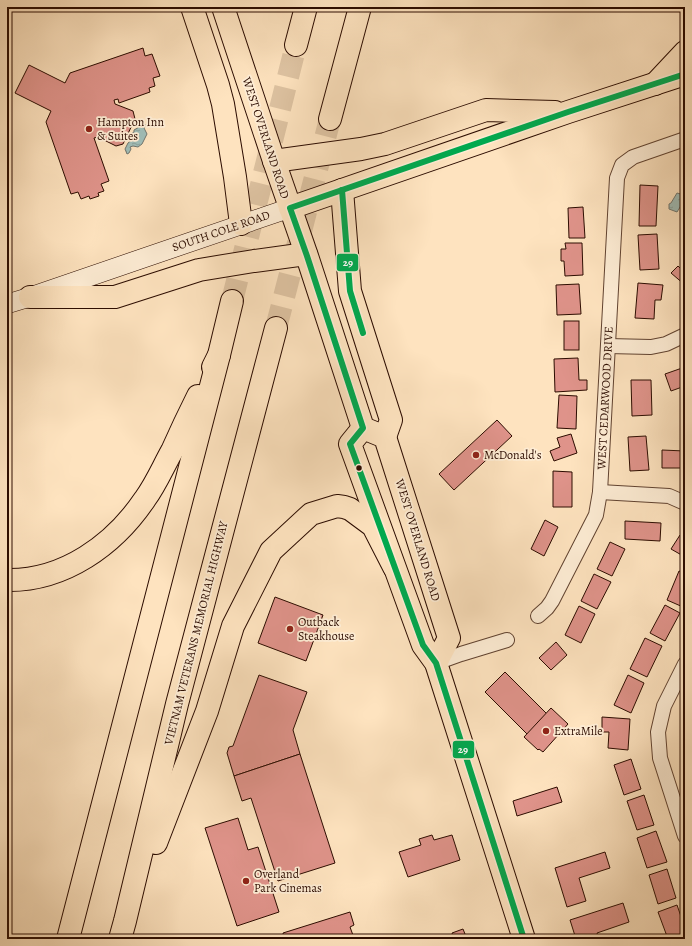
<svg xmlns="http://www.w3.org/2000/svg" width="692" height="946" font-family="Alegreya,serif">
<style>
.water{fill:url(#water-ripples);stroke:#72766e}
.building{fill:#df938a;stroke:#2c0c00}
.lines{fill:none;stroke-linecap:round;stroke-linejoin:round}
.highway-tunnel{stroke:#dec3a2;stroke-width:22;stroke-dasharray:22 11;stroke-linecap:butt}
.street-casing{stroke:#604230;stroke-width:16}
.secondary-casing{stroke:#2c0c00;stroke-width:20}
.primary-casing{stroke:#2c0c00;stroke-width:24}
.highway-casing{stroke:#2c0c00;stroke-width:24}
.street{stroke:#feedd5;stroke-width:14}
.secondary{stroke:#feedd5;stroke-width:19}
.primary{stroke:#fee3bf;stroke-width:22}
.highway{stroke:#fee3bf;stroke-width:22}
.bus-1-casing{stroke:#feedd5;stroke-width:9}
.bus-1{stroke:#00a94f;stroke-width:6}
.poi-dot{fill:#8f2418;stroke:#feedd5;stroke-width:1.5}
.bus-dot{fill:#2c0c00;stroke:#feedd5;stroke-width:1.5}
.labels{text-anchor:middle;stroke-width:3.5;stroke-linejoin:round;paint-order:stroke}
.poi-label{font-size:12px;fill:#2c0c00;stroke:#feedd5;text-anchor:start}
.street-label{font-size:12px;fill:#2c0c00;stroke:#feedd5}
.line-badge{stroke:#feedd5;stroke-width:1.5}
.badge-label{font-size:11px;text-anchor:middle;font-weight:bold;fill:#fff}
</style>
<defs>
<pattern id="water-ripples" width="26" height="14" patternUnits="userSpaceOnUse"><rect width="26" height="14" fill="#a0bdb7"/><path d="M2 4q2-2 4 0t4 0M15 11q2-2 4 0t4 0" fill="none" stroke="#8aa19c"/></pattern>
</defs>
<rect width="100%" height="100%" fill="#fee3bf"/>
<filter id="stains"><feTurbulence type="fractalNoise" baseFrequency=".005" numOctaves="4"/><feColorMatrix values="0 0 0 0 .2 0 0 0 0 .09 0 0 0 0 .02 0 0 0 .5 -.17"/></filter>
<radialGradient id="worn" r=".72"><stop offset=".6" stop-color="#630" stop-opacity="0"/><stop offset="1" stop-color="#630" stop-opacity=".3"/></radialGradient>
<g class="water">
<path d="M142 124 146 125 144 128 147 134 142 144 138 147 133 146 130 147 131 149 129 153 127 154 125 149 128 143 133 139 131 135 132 133 134 132V130L141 126Z"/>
<path d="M677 193 684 195 682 204 677 212 669 209V204L671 203Z"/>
</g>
<g class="building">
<path d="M143 48 145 56 152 54 160 76 153 78 155 86 149 88 150 92 119 103 118 99 114 100 115 104 133 111 135 119 123 144 116 146 98 137 94 138 109 181 101 184 104 191 98 193 99 196 90 199 89 196 81 199 78 192 71 194 46 122 51 111 15 93 29 65 65 83 70 73Z"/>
<path d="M640 185 658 186 656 226H639Z"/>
<path d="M583 207 585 238H569L568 208Z"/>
<path d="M657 234 659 269 640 270 638 235Z"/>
<path d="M565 243H582L583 275 565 276 564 261H561V249H566Z"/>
<path d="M685 264V285L671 273 678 266 681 269Z"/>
<path d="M638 283 663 285 661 300H655L654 319 635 318Z"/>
<path d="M579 284 581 314 557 315 556 285Z"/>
<rect x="564" y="321" width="15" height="29"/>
<path d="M578 358 579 380H587V390L555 392 554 359Z"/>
<path d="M685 367V386L671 391 665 374Z"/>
<path d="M631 380H651L652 415 632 416Z"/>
<path d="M559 395 577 396 576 429 557 428Z"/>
<path d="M497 420 512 436 454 490 439 474Z"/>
<path d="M571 434 577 453 554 461 550 451 560 447 557 438Z"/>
<path d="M646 436 649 470 630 471 628 437Z"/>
<path d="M662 450 685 451V468H662Z"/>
<path d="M553 471 572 472V507H553Z"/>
<path d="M545 520 558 527 544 556 531 549Z"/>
<path d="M625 521 661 523 660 541 625 539Z"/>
<path d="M680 535 685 538V557L671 549Z"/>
<path d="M610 542 625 549 612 576 597 569Z"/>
<path d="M679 571 685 573V601L683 607 667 600Z"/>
<path d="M594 574 611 582 597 609 581 601Z"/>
<path d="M275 597 323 615 306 661 258 643Z"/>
<path d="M665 605 680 613 665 641 650 633Z"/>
<path d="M579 606 595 614 581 643 565 635Z"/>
<path d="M645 638 662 646 647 677 630 669Z"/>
<path d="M556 642 567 655 551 670 539 658Z"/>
<path d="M505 672 550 717 530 737 485 692Z"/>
<path d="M259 675 307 692 293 730 300 754 234 776 227 753 229 747 233 746Z"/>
<path d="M628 675 644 683 631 713 614 705Z"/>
<path d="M551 708 568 724 543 752 539 749 538 750 524 737Z"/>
<path d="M602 717 630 719 628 750 608 748 609 732H602Z"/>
<path d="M300 754 335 863 278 881 251 798 242 801 234 776Z"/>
<path d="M631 759 641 789 624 795 614 765Z"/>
<path d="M557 787 562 802 517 816 513 801Z"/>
<path d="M644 795 654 825 637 830 627 801Z"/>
<path d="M238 818 248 850 258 847 279 912 237 926 205 828Z"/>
<path d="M656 831 667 862 647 868 637 838Z"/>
<path d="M432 835 434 840 452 835 460 860 408 877 399 852 421 845 419 839Z"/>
<path d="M605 852 610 868 579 878 586 901 567 907 555 868Z"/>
<path d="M667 869 676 898 658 904 649 875Z"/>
<path d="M623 903 629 922 597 933 599 939H576L570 920Z"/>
<path d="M677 905 685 928V939H668L658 912Z"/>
<path d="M350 912 354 925 350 927 354 938 358 937 359 939H284L283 933Z"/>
<path d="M463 929 467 939H454L452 933Z"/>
</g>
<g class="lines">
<g class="highway-tunnel">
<path d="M232 301 296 45"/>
<path d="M276 328 330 119"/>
</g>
<g class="street-casing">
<g id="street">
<path d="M608 346 651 347 666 344 685 335"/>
<path d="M600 492 669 496 685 503"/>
<path d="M538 616 547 608 552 601 596 515 600 492 617 178 622 165 633 157 685 139"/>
<path d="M436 663 461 654 507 640"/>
<path d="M685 664 664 706 658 732 660 758 685 836"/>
</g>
</g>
<g class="secondary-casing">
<path id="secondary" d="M7 304 30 297 132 262 290 208"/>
</g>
<g class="primary-casing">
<g id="primary">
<path d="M192 7 218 85 223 104 235 177 241 224"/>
<path d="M223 7 274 161 307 256 363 428 385 437 449 638 436 663"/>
<path d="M274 161 361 149 385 144 486 110 555 112"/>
<path d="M342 190 350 291 391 420 385 437"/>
<path d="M290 208 568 112 685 74"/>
<path d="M30 297H115L199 270 254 261 306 254"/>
<path d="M363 428 350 444 423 645 436 663 524 939"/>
</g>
</g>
<g class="highway-casing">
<g id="highway">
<path d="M296 45 306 7"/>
<path d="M655 84 685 52"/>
<path d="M330 119 360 7"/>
<path d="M213 367 219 355 232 301"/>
<path d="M7 580C64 581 114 545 145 499 156 484 163 467 172 451 180 433 189 414 198 396"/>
<path d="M156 843 207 711 233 626 271 551 311 514 337 506 344 507 350 509 373 526 394 567"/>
<path d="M68 939 219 355"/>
<path d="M120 939 125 921 177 704 276 328"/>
</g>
</g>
<use href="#street" class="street"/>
<use href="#secondary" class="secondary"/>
<use href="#primary" class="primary"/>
<use href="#highway" class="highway"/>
<g class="bus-1-casing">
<g id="bus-1">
<path d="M342 190 350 291 363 333"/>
<path d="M524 939 436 663 423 645 350 444 363 428 307 256 290 208 568 112 685 74"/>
</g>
</g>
<use href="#bus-1" class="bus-1"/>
</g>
<g class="poi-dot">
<circle cx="89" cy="129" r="4"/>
<circle cx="476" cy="455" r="4"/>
<circle cx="290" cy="629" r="4"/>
<circle cx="546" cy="731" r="4"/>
<circle cx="246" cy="881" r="4"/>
</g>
<circle class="bus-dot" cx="359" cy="468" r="3.5"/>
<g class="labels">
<g class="poi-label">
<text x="97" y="126">Hampton Inn<tspan x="97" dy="14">&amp; Suites</tspan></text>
<text x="484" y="459">McDonald's</text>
<text x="298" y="626">Outback<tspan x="298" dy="14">Steakhouse</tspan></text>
<text x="554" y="735">ExtraMile</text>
<text x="254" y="878">Overland<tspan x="254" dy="14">Park Cinemas</tspan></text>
</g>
<g class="street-label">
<text transform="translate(266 138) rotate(72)" y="4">WEST OVERLAND ROAD</text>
<text transform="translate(221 231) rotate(-19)" y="4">SOUTH COLE ROAD</text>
<text transform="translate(605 398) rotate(-87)" y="4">WEST CEDARWOOD DRIVE</text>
<text transform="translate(418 540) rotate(73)" y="4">WEST OVERLAND ROAD</text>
<text transform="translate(196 633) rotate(-76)" y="4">VIETNAM VETERANS MEMORIAL HIGHWAY</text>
</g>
</g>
<g class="line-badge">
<rect x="336" y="253" width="23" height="19" rx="4" fill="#00a94f"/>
<rect x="452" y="740" width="23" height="19" rx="4" fill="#00a94f"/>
</g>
<g class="badge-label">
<text x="348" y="266">29</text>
<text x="463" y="753">29</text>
</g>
<rect width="692" height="946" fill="none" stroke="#fee3bf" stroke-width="24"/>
<rect x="8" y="8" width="676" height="930" fill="none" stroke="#2c0c00" stroke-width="2"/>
<rect x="12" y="12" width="668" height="922" fill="none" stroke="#2c0c00"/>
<rect width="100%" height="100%" filter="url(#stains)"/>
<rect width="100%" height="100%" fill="url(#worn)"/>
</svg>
